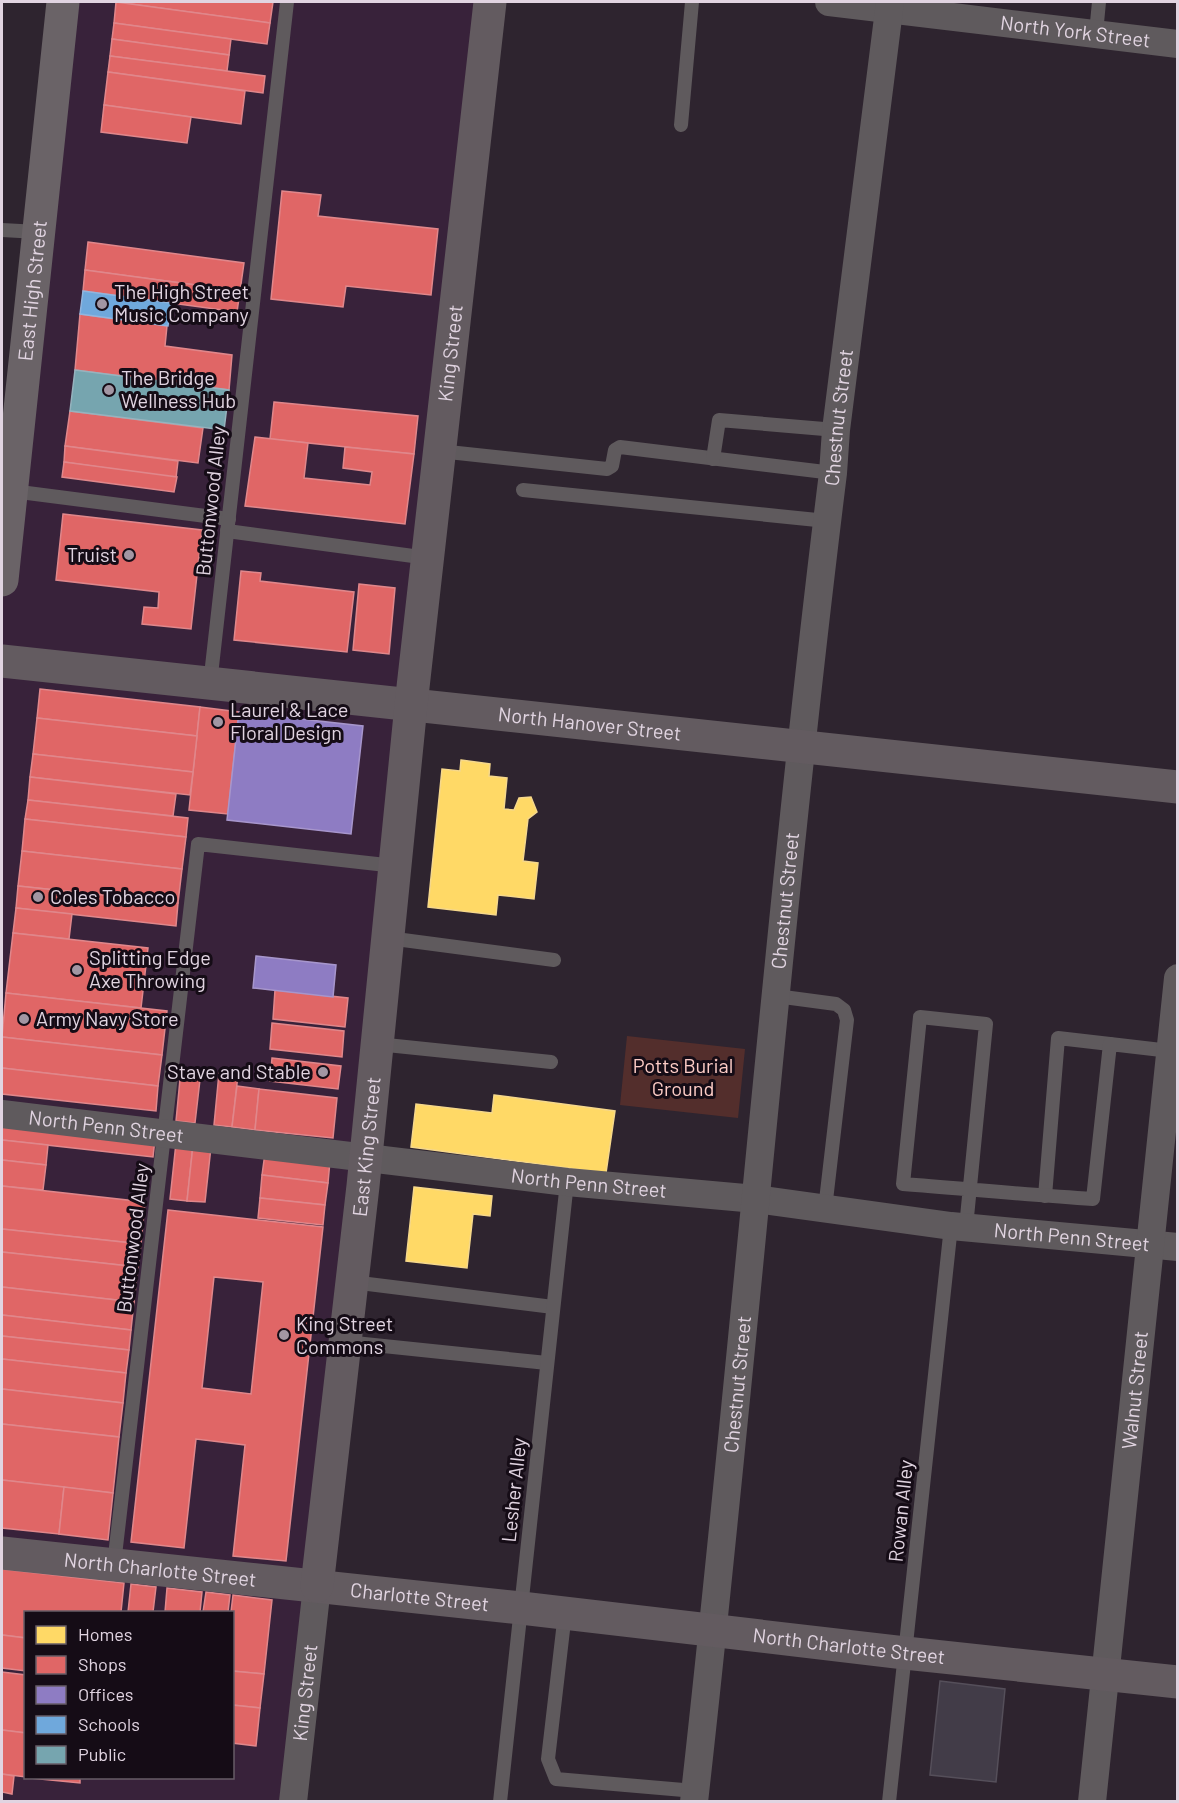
<svg xmlns="http://www.w3.org/2000/svg" width="1179" height="1803" font-family="Barlow,sans-serif">
<style>
.built{fill:#38223a;fill-rule:evenodd}
.green{fill:#532e2c}
.homes{fill:#ffd966;stroke:#f6d88b;stroke-width:1.5}
.shops{fill:#e06666;stroke:#e0878b;stroke-width:1.5;fill-rule:evenodd}
.offices{fill:#8e7cc3;stroke:#a796cc;stroke-width:1.5}
.schools{fill:#6fa8dc;stroke:#91b5de;stroke-width:1.5}
.public{fill:#76a5af;stroke:#96b3be;stroke-width:1.5}
.building{fill:#423c48;stroke:#554f5a;stroke-width:1.5}
.lines{fill:none;stroke-linecap:round;stroke-linejoin:round}
.lane{stroke:#5f5a5d;stroke-width:14}
.street{stroke:#5f5a5d;stroke-width:28}
.secondary{stroke:#635b60;stroke-width:33}
.primary{stroke:#6a6367;stroke-width:33}
.poi-dot{fill:#a296a3;stroke:#150c16;stroke-width:2}
.labels{text-anchor:middle;stroke-width:6;stroke-linejoin:round;paint-order:stroke}
.street-label{font-size:20px;fill:#e1d4e1;stroke:#150c16}
.poi-label{font-size:20px;fill:#e1d4e1;stroke:#150c16;text-anchor:start}
.park-label{font-size:20px;fill:#fdccc6;stroke:#150c16}
</style>
<rect width="100%" height="100%" fill="#2e242f"/>
<path class="built" d="M63 2H488L291 1801 2 1802V580ZM26 1612H232V1778H26Z"/>
<path class="green" d="M627 1036 745 1049 738 1118 620 1105Z"/>
<g class="homes">
<path d="M461 760 490 764 489 776 507 778 504 809 514 810 519 798 531 797 537 812 528 819 523 861 538 863 534 899 498 895 496 915 428 907 442 769 460 771Z"/>
<path d="M494 1095 615 1111 606 1173 411 1147 416 1104 492 1113Z"/>
<path d="M414 1187 492 1196 490 1216 473 1214 467 1268 406 1261Z"/>
</g>
<g class="shops">
<path d="M116 2H273L270 23Z"/>
<path d="M116 2 270 23 267 44 114 23Z"/>
<path d="M114 23 231 39 229 55 112 39Z"/>
<path d="M112 39 229 55 227 71 110 56Z"/>
<path d="M110 56 265 76 263 93 108 72Z"/>
<path d="M108 72 245 91 241 124 104 105Z"/>
<path d="M104 105 191 117 187 143 101 132Z"/>
<path d="M282 191 321 195 318 216 438 229 431 295 346 286 343 307 271 299Z"/>
<path d="M88 242 244 263 240 291 85 270Z"/>
<path d="M85 270 240 291 237 312 83 291Z"/>
<path d="M80 314 167 326 165 346 232 355 229 390 75 370Z"/>
<path d="M274 402 418 416 414 454 270 439Z"/>
<path d="M70 411 203 428 198 463 65 446Z"/>
<path d="M255 437 308 443 304 478 370 485 372 472 343 468 345 447 414 454 405 524 245 506Z"/>
<path d="M65 446 178 461 176 478 64 462Z"/>
<path d="M64 462 177 477 174 492 62 477Z"/>
<path d="M63 514 202 530 191 629 142 624 144 607 158 608 159 592 56 580Z"/>
<path d="M241 571 261 573 260 581 354 592 347 652 234 640Z"/>
<path d="M359 584 395 588 389 654 353 650Z"/>
<path d="M40 689 200 707 197 736 37 718Z"/>
<path d="M200 707 239 712 228 814 189 810Z"/>
<path d="M37 718 197 736 193 772 33 754Z"/>
<path d="M33 754 193 772 190 795 30 777Z"/>
<path d="M30 777 176 794 173 816 28 800Z"/>
<path d="M28 800 188 818 186 837 25 819Z"/>
<path d="M25 819 186 837 182 869 22 851Z"/>
<path d="M22 851 182 869 178 903 18 886Z"/>
<path d="M18 886 178 903 176 926 16 908Z"/>
<path d="M16 908 72 914 69 939 13 933Z"/>
<path d="M13 933 148 948 141 1008 6 993Z"/>
<path d="M275 990 348 998 345 1027 273 1019Z"/>
<path d="M6 993 167 1011 162 1055 2 1037Z"/>
<path d="M272 1023 344 1031 342 1057 270 1049Z"/>
<path d="M2 1037 162 1055 158 1086 2 1068Z"/>
<path d="M272 1058 341 1066 338 1089 270 1081Z"/>
<path d="M2 1068 158 1086 156 1111 2 1094Z"/>
<path d="M181 1069 201 1071 195 1123 176 1121Z"/>
<path d="M219 1073 238 1075 232 1127 214 1125Z"/>
<path d="M237 1086 259 1089 255 1130 232 1127Z"/>
<path d="M259 1089 337 1098 333 1138 255 1130Z"/>
<path d="M2 1122 155 1139 153 1157 2 1140Z"/>
<path d="M2 1140 48 1145 46 1165 2 1160Z"/>
<path d="M176 1143 193 1145 187 1201 170 1199Z"/>
<path d="M193 1145 211 1147 205 1202 187 1201Z"/>
<path d="M265 1153 330 1161 328 1183 262 1175Z"/>
<path d="M2 1160 46 1165 43 1190 2 1186Z"/>
<path d="M262 1175 328 1183 325 1205 260 1198Z"/>
<path d="M2 1186 145 1202 141 1244 2 1229Z"/>
<path d="M260 1198 325 1205 323 1225 258 1218Z"/>
<path d="M168 1210 323 1227 286 1561 233 1556 245 1445 196 1439 184 1548 131 1542ZM214 1277 263 1282 251 1394 202 1388Z"/>
<path d="M2 1229 141 1244 138 1267 2 1252Z"/>
<path d="M2 1252 138 1267 134 1302 2 1287Z"/>
<path d="M2 1287 134 1302 131 1330 2 1315Z"/>
<path d="M2 1315 131 1330 129 1350 2 1336Z"/>
<path d="M2 1336 129 1350 126 1373 2 1359Z"/>
<path d="M2 1359 126 1373 123 1403 2 1389Z"/>
<path d="M2 1389 123 1403 119 1437 2 1424Z"/>
<path d="M2 1424 119 1437 113 1493 2 1480Z"/>
<path d="M2 1480 64 1487 59 1534 2 1528Z"/>
<path d="M64 1487 113 1493 108 1540 59 1534Z"/>
<path d="M2 1569 124 1583 121 1612H26V1638L2 1635Z"/>
<path d="M131 1584 156 1587 153 1612H128Z"/>
<path d="M167 1588 202 1592 200 1612H165Z"/>
<path d="M206 1592 230 1595 228 1612H203Z"/>
<path d="M233 1595 272 1600 264 1674 232 1671V1612H231Z"/>
<path d="M2 1635 26 1638V1671L2 1668Z"/>
<path d="M232 1671 264 1674 260 1708 232 1705Z"/>
<path d="M2 1672 26 1675V1733L2 1730Z"/>
<path d="M232 1705 260 1708 256 1746 232 1743Z"/>
<path d="M2 1730 26 1733V1777L2 1774Z"/>
<path d="M2 1774 14 1776 12 1794 2 1792Z"/>
<path d="M30 1778H80V1783Z"/>
</g>
<g class="offices">
<path d="M239 712 363 726 351 834 227 820Z"/>
<path d="M256 956 336 965 333 997 253 988Z"/>
</g>
<path class="schools" d="M83 291 171 303 168 326 80 314Z"/>
<path class="public" d="M75 370 229 390 224 430 70 411Z"/>
<path class="building" d="M940 1681 1005 1689 996 1782 930 1775Z"/>
<g class="lines">
<g class="lane">
<path d="M1096 33 1099 2"/>
<path d="M681 125 692 2"/>
<path d="M2 230 38 232"/>
<path d="M439 451 607 469 612 466 615 450 620 447 833 473"/>
<path d="M713 459 719 420 836 430"/>
<path d="M523 490 827 521"/>
<path d="M12 491 229 519"/>
<path d="M227 531 428 558"/>
<path d="M210 684 287 2"/>
<path d="M388 938 554 960"/>
<path d="M776 996 836 1004 844 1010 847 1020 825 1209"/>
<path d="M377 1044 551 1062"/>
<path d="M1045 1196 1058 1038 1110 1044"/>
<path d="M966 1227 986 1024 920 1017 903 1184C967 1189 1030 1195 1093 1199L1110 1044 1170 1051"/>
<path d="M352 1282 553 1307"/>
<path d="M345 1342 547 1363"/>
<path d="M114 1564 198 844 395 866"/>
<path d="M565 1613 548 1759 556 1779 695 1791"/>
<path d="M500 1802 567 1182"/>
<path d="M889 1802 951 1226"/>
</g>
<g class="street">
<path id="s1" d="M829 2 1178 44"/>
<path id="s2" d="M2 1114 567 1182 756 1199 951 1226 1178 1247"/>
<path id="s3" d="M293 1802 317 1586"/>
<path id="s4" d="M694 1802C744 1359 778 915 833 473L836 430 890 2"/>
<path id="s5" d="M1092 1802 1178 978"/>
</g>
<g class="secondary">
<path id="s6" d="M2 661 1178 787"/>
<path id="s7" d="M2 1553 521 1608 905 1653 1178 1682"/>
<path id="s8" d="M317 1586 363 1186 411 705 490 2"/>
</g>
<path class="primary" id="s9" d="M2 580 63 2"/>
</g>
<g class="poi-dot">
<circle cx="102" cy="304" r="6"/>
<circle cx="109" cy="390" r="6"/>
<circle cx="129" cy="555" r="6"/>
<circle cx="218" cy="722" r="6"/>
<circle cx="38" cy="897" r="6"/>
<circle cx="77" cy="970" r="6"/>
<circle cx="24" cy="1019" r="6"/>
<circle cx="323" cy="1072" r="6"/>
<circle cx="284" cy="1335" r="6"/>
</g>
<g class="labels">
<g class="street-label">
<text dy="7" stroke="none"><textPath href="#s1" startOffset="248">North York Street</textPath></text>
<text dy="7" stroke="none"><textPath href="#s9" startOffset="291">East High Street</textPath></text>
<text dy="7" stroke="none"><textPath href="#s8" startOffset="1240">King Street</textPath></text>
<text dy="7" stroke="none"><textPath href="#s4" startOffset="1392">Chestnut Street</textPath></text>
<text transform="translate(211 501) rotate(-84)" y="7">Buttonwood Alley</text>
<text dy="7" stroke="none"><textPath href="#s6" startOffset="591">North Hanover Street</textPath></text>
<text dy="7" stroke="none"><textPath href="#s4" startOffset="906">Chestnut Street</textPath></text>
<text dy="7" stroke="none"><textPath href="#s2" startOffset="105">North Penn Street</textPath></text>
<text dy="7" stroke="none"><textPath href="#s8" startOffset="442">East King Street</textPath></text>
<text dy="7" stroke="none"><textPath href="#s2" startOffset="591">North Penn Street</textPath></text>
<text dy="7" stroke="none"><textPath href="#s2" startOffset="1077">North Penn Street</textPath></text>
<text transform="translate(133 1238) rotate(-83)" y="7">Buttonwood Alley</text>
<text dy="7" stroke="none"><textPath href="#s4" startOffset="420">Chestnut Street</textPath></text>
<text dy="7" stroke="none"><textPath href="#s5" startOffset="414">Walnut Street</textPath></text>
<text transform="translate(514 1490) rotate(-84)" y="7">Lesher Alley</text>
<text transform="translate(901 1511) rotate(-84)" y="7">Rowan Alley</text>
<text dy="7" stroke="none"><textPath href="#s7" startOffset="159">North Charlotte Street</textPath></text>
<text dy="7" stroke="none"><textPath href="#s7" startOffset="420">Charlotte Street</textPath></text>
<text dy="7" stroke="none"><textPath href="#s7" startOffset="852">North Charlotte Street</textPath></text>
<text dy="7" stroke="none"><textPath href="#s3" startOffset="110">King Street</textPath></text>
</g>
<g class="poi-label">
<text x="114" y="299">The High Street<tspan x="114" dy="23">Music Company</tspan></text>
<text x="121" y="385">The Bridge<tspan x="121" dy="23">Wellness Hub</tspan></text>
<text x="117" y="562" text-anchor="end">Truist</text>
<text x="230" y="717">Laurel &amp; Lace<tspan x="230" dy="23">Floral Design</tspan></text>
<text x="50" y="904">Coles Tobacco</text>
<text x="89" y="965">Splitting Edge<tspan x="89" dy="23">Axe Throwing</tspan></text>
<text x="36" y="1026">Army Navy Store</text>
<text x="311" y="1079" text-anchor="end">Stave and Stable</text>
<text x="296" y="1331">King Street<tspan x="296" dy="23">Commons</tspan></text>
</g>
<g class="park-label">
<text x="683" y="1073">Potts Burial<tspan x="683" dy="23">Ground</tspan></text>
</g>
</g>
<rect width="1179" height="1803" fill="none" stroke="#e1d4e1" stroke-width="6"/>
<rect x="24" y="1611" width="210" height="168" fill="#150c16" stroke="#675c67" stroke-width="1.5"/>
<rect x="36" y="1626" width="30" height="18" fill="#ffd966" stroke="#675c67" stroke-width="1.5"/>
<text x="78" y="1641" font-size="18" fill="#e1d4e1">Homes</text>
<rect x="36" y="1656" width="30" height="18" fill="#e06666" stroke="#675c67" stroke-width="1.5"/>
<text x="78" y="1671" font-size="18" fill="#e1d4e1">Shops</text>
<rect x="36" y="1686" width="30" height="18" fill="#8e7cc3" stroke="#675c67" stroke-width="1.5"/>
<text x="78" y="1701" font-size="18" fill="#e1d4e1">Offices</text>
<rect x="36" y="1716" width="30" height="18" fill="#6fa8dc" stroke="#675c67" stroke-width="1.5"/>
<text x="78" y="1731" font-size="18" fill="#e1d4e1">Schools</text>
<rect x="36" y="1746" width="30" height="18" fill="#76a5af" stroke="#675c67" stroke-width="1.5"/>
<text x="78" y="1761" font-size="18" fill="#e1d4e1">Public</text>
</svg>
